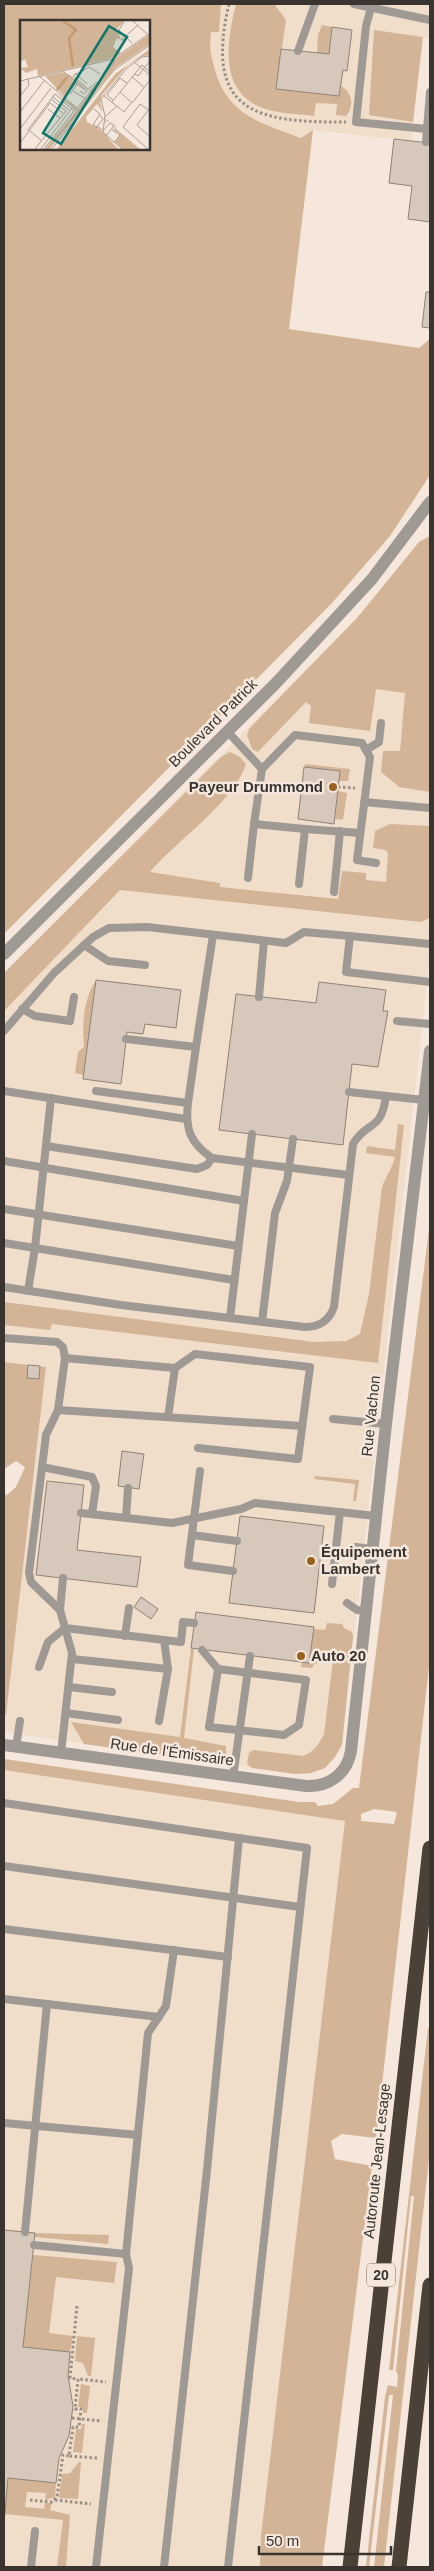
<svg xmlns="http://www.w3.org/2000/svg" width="434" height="2571" font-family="Helvetica,sans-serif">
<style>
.built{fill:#f0ddca}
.green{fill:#d4b496;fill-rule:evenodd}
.building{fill:#d6c9bc;stroke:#8e8276}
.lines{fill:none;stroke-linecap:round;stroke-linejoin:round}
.path{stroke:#998f86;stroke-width:3;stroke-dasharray:2.5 2.5;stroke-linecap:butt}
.service{stroke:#9f9994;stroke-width:8}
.minor{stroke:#9f9994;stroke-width:12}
.tertiary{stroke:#9f9994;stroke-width:12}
.motorway{stroke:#4c4136;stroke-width:15}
.poi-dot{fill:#9a611f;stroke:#f5e7db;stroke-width:2}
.labels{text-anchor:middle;stroke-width:5;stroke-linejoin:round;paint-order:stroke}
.shield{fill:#f5e7db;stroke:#716a63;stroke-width:1}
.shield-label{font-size:14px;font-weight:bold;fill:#39342f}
.street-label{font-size:15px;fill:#39342f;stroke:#f5e7db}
.poi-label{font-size:15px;font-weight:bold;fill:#39342f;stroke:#f5e7db;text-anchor:start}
.inset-river{fill:none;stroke:#c59a71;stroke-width:2.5}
.inset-road{fill:none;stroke:#aa9f96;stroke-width:1}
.view{fill:#0f766e;fill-opacity:0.15;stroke:#0f766e;stroke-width:2.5}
.inset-edge{fill:none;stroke:#39342f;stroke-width:2.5}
</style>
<rect width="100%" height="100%" fill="#f5e7db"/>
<g class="built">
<path d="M166 4H430V38H422L411 141 313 130 302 138 249 118 229 101 218 80 209 49Z"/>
<path d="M430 536V955L342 1745 325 1768 311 1773 295 1774 4 1732V1714H6L46 1368 4 1362V973L357 618 419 542Z"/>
<path d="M4 1759 299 1802H315L318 1806 333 1804 361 1814 278 2567H4Z"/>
</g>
<g class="green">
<path d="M4 4H221L219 32H211C209 47 211 56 215 70 228 116 262 123 301 138L313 130 289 329 419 348 430 339V475L390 536 332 603 4 934ZM21 21H149V149H21Z"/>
<path d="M236 4H271L275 5 286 20 276 89 339 96 341 86C352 92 355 106 346 116L336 115 337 104 316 103 314 116C300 114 283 114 269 110 218 96 226 44 236 4Z"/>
<path d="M322 25 332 27 329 54 317 53 318 35Z"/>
<path d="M374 30 423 37 413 122 369 115Z"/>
<path d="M430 536V792L399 787 381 772 383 751H400L405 693 376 689 370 731 309 723 311 706 306 702 258 752 252 749 247 735 249 729 357 618 419 542Z"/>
<path d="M230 752 240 757 246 764C234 802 176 841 150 872L220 883V887L338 899 342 871 366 873V880L386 882 388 854 386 850 373 848 375 831 390 824 430 826 429 918 421 922 120 890 4 1011V973L221 757Z"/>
<path d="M305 764 350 769 348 781H339L340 771 305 767Z"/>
<path d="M338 791 347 793 343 820 335 819Z"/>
<path d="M96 980 84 1075 75 1073 78 1052 84 1047C82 1023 83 1001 96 980Z"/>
<path d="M398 1124 404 1125 378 1363 52 1324 50 1330 4 1325V1302L314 1342 346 1341 360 1334 369 1294 382 1187C386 1176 392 1169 395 1157L366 1153 367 1146 395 1150Z"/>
<path d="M430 1221V1658L376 2138 342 2134 331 2141 335 2159 372 2166 322 2567H260L261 2536 345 1821 4 1770V1759L299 1802H315L318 1806 333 1804 353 1788H359ZM374 1809 397 1812 394 1824 361 1821V1814Z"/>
<path d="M4 1362 46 1367 6 1715 4 1714V1494L7 1495 16 1487 25 1467 16 1461 4 1469Z"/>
<path d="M315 1476 359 1480 356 1501H353L355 1484 314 1479Z"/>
<path d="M327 1623 342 1624 344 1628 352 1632 353 1636 342 1745 335 1757 325 1768 311 1773 295 1774 252 1768 247 1764 249 1753 253 1750 303 1756C314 1752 319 1744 324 1734L333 1660 314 1664 312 1668 301 1667 302 1662 309 1663 314 1629 325 1630Z"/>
<path d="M191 1648 194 1649 184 1738 226 1746V1759L221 1763 84 1744 71 1722 180 1737Z"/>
<path d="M428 2028H430V2150L384 2567H374L393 2395H389L369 2567H366L385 2397 388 2385 397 2387 398 2375 396 2371 414 2196H411L393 2370H389Z"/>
<path d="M35 2233 109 2235 108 2244 35 2237Z"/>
<path d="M33 2255 117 2262 114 2283 56 2277 49 2333 73 2336 70 2352 23 2347Z"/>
<path d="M77 2336 95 2338 91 2376H88L83 2363 75 2361Z"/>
<path d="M81 2384 90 2386 87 2413H83V2408L78 2407Z"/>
<path d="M82 2424H85L82 2453 73 2452 76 2429H81Z"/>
<path d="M79 2462H81L78 2499 59 2498 62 2474 70 2473Z"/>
<path d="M8 2478 56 2483 55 2497 45 2500 46 2493 27 2492 25 2507 44 2509 45 2503H52L50 2510 70 2515 66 2567H57L63 2520 5 2514Z"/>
</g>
<g class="building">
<path d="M332 27 352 30 347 71 343 70 339 96 276 89 281 49 329 54Z"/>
<path d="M394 139 430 143V222L408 219 412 186 389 183Z"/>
<path d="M426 292H430V328L422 327Z"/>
<path d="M304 767 340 771 334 824 298 819Z"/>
<path d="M96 980 181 990 176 1028 145 1024 143 1034 127 1032 121 1084 83 1079Z"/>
<path d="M319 982 386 990 383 1011H388L378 1067 352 1064 343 1145 219 1130 236 994 316 1003Z"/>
<path d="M28 1365 40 1366 39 1379 27 1378Z"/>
<path d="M122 1451 144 1454 139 1489 118 1486Z"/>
<path d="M47 1481 84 1485 77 1550 141 1557 137 1587 36 1575Z"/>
<path d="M240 1516 324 1526 314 1613 229 1603Z"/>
<path d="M141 1597 158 1609 151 1619 134 1607Z"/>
<path d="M196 1612 314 1627 309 1663 191 1648Z"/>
<path d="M4 2230 35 2233 23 2347 70 2352 68 2376 73 2406 69 2436 59 2458 56 2483 8 2478 4 2523Z"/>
</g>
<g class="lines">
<g class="path">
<path d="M229 4C204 110 253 123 346 122"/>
<path d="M338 787 355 788"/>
<path d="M77 2306 70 2378 78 2379"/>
<path d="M72 2418 102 2421"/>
<path d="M97 2458 69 2456 73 2427H79L81 2409H75L78 2379 106 2382"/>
<path d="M30 2500 52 2502 57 2497 63 2455 69 2456"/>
<path d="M55 2500 91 2504"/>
</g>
<g class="service">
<path d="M354 4 430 20"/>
<path d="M372 4 366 26 356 122 427 129 430 92"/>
<path d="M298 51 315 4"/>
<path d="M426 142 427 129"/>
<path d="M227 731 262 769 254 824 305 829"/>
<path d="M366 750 379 742 381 723"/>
<path d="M262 769 295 735 362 743 370 757 357 860 376 863"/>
<path d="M364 802 430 808"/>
<path d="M248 878 254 824"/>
<path d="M299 884 305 829 360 833"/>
<path d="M334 892 340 831"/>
<path d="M430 944 350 936 346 972 430 982"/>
<path d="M84 945 108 961 145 965"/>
<path d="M259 997 264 941"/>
<path d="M22 1009 35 1016 70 1021 74 997"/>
<path d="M397 1021 430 1024"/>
<path d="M4 1031 54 973 93 937 109 928 147 927 286 943 304 932 350 936"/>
<path d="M126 1039 196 1047 213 935"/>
<path d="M4 1091 186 1119"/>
<path d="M96 1091 188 1103 196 1047"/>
<path d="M349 1092 424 1100"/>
<path d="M188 1103C185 1129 190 1143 212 1158L349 1175"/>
<path d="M46 1146 197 1169 207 1165 212 1158"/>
<path d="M4 1161 244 1201"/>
<path d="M4 1209 238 1246"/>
<path d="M4 1243 35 1248 51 1098"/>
<path d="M4 1287 121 1305 305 1327C319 1327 329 1321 334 1307L353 1144C367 1120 381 1133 386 1096"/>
<path d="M28 1291 35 1248 234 1280"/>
<path d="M230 1318 252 1134"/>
<path d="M262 1322 275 1213 287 1181 293 1139"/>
<path d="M4 1338 57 1342 63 1347 65 1358"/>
<path d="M58 1410 302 1426"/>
<path d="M168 1417 175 1368"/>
<path d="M333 1419 386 1424"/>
<path d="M42 1467 92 1477 96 1486 92 1514"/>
<path d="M200 1471 188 1565 233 1571"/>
<path d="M81 1513 172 1523 241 1509 255 1503 376 1516"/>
<path d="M126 1518 128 1488"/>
<path d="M192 1535 237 1541"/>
<path d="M356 1547 373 1549"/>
<path d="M332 1584 340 1512"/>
<path d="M347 1603 357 1610 367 1611"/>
<path d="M60 1610 31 1582 29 1573 46 1435 58 1410 65 1358 175 1368 195 1354 310 1367 298 1459 198 1448"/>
<path d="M125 1636 129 1608"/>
<path d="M164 1640 181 1642 183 1622 194 1623"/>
<path d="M202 1650 218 1669 209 1727 284 1735 299 1725 306 1680 218 1669"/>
<path d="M72 1659 168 1669 159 1721"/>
<path d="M39 1667 48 1642 65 1628 164 1640 168 1669"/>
<path d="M69 1687 112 1692"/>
<path d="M66 1713 118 1720"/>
<path d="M16 1747 20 1721"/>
<path d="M61 1753 72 1653 60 1610 63 1578"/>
<path d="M233 1777 250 1656"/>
<path d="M4 1803 307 1848 228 2567"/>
<path d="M4 1866 300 1907"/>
<path d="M4 1929 228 1957"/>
<path d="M4 1999 159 2017"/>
<path d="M4 2123 138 2135"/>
<path d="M25 2232 47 2004"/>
<path d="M34 2245 126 2254"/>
<path d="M31 2567 35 2531"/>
<path d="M96 2567 129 2268 126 2254 148 2033 166 2006 174 1950"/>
<path d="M164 2567 207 2170 239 1838"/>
</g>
<path class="minor" d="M4 1745 306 1786C329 1787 347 1774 351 1751L386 1424 430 1051"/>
<path class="tertiary" d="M4 954 277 682 372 579 430 502"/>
<g class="motorway">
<path d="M350 2567 430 1848"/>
<path d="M399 2567 430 2285"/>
</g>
</g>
<g class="poi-dot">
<circle cx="333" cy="787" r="5"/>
<circle cx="311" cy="1561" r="5"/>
<circle cx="301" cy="1656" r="5"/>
</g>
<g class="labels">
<rect class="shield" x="367" y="2263.5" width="28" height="23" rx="4"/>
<g class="shield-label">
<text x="381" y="2280">20</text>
</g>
<g class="street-label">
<text transform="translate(213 723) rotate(-45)" y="5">Boulevard Patrick</text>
<text transform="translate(371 1416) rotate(-84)" y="5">Rue Vachon</text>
<text transform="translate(172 1752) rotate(8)" y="5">Rue de l'Émissaire</text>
<text transform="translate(377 2161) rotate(-84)" y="5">Autoroute Jean-Lesage</text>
</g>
<g class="poi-label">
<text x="323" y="792" text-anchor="end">Payeur Drummond</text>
<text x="321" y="1557">Équipement<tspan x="321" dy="17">Lambert</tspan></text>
<text x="311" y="1661">Auto 20</text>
</g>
</g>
<g transform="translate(20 20)">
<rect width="130" height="130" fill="#f5e7db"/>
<path d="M0 0H105L97 9 101 20 97 18 93 27 101 33 89 39 18 56 17 49 6 53 0 48 8 47 5 39 0 42ZM130 14V24L95 48 29 130H24L56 91 35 72 58 89 96 38ZM130 29V35L123 36 108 45 82 75 80 83 83 92 77 84 66 97 67 102 81 110 99 130H36L95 54ZM42 52 50 55 69 71 76 64 70 72 48 57 56 64 45 77 25 56ZM86 99 96 106 95 108 121 130H104L95 122 100 114 94 110 95 105 91 102 86 101 84 106Z" fill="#d4b496"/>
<path class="inset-river" d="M42 0 56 10 49 18 53 47M37 70 47 57"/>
<path class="inset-road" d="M105 0 99 10 112 23M112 0 127 14M105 20H101L118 5M114 42 130 55M43 51 57 64M55 53 67 64M115 54 118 56 130 41M19 56 57 88 94 43V38M112 57 124 67M0 61 93 39 130 13M77 62 68 69 53 56 69 47 80 54M53 71 66 79M100 72 112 83 130 60M50 74 57 64 67 71 64 74 60 71M83 75 104 92 111 83M0 76 9 65 8 59M33 77 49 90M31 79 46 91M93 80 87 75 100 58 107 63M92 82 122 45 130 52M30 83 43 93M130 88 117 105 130 117M28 89 40 98M74 89 80 94 73 105 82 109M0 92 24 61M85 97 97 86M76 108 83 99 80 95M0 109 31 68M91 109 100 115 94 123M7 111 35 74 54 91 23 130M10 111 22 121M83 111 90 103 94 106 86 116M0 123 30 83M14 130 46 91M20 130 52 88M31 130 94 50 130 25M103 130 83 112 85 96 81 79 107 48 122 37 130 36M129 130 103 107 120 84 130 91"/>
<path class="view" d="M89 6 107 17 41 124 23 113Z"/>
<rect width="130" height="130" class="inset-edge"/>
</g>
<rect width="434" height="2571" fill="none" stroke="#39342f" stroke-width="10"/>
<path d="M259 2546v8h132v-8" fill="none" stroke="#39342f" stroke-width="2.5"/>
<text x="266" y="2546" font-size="15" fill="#39342f" stroke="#f5e7db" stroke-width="4" paint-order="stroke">50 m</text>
</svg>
